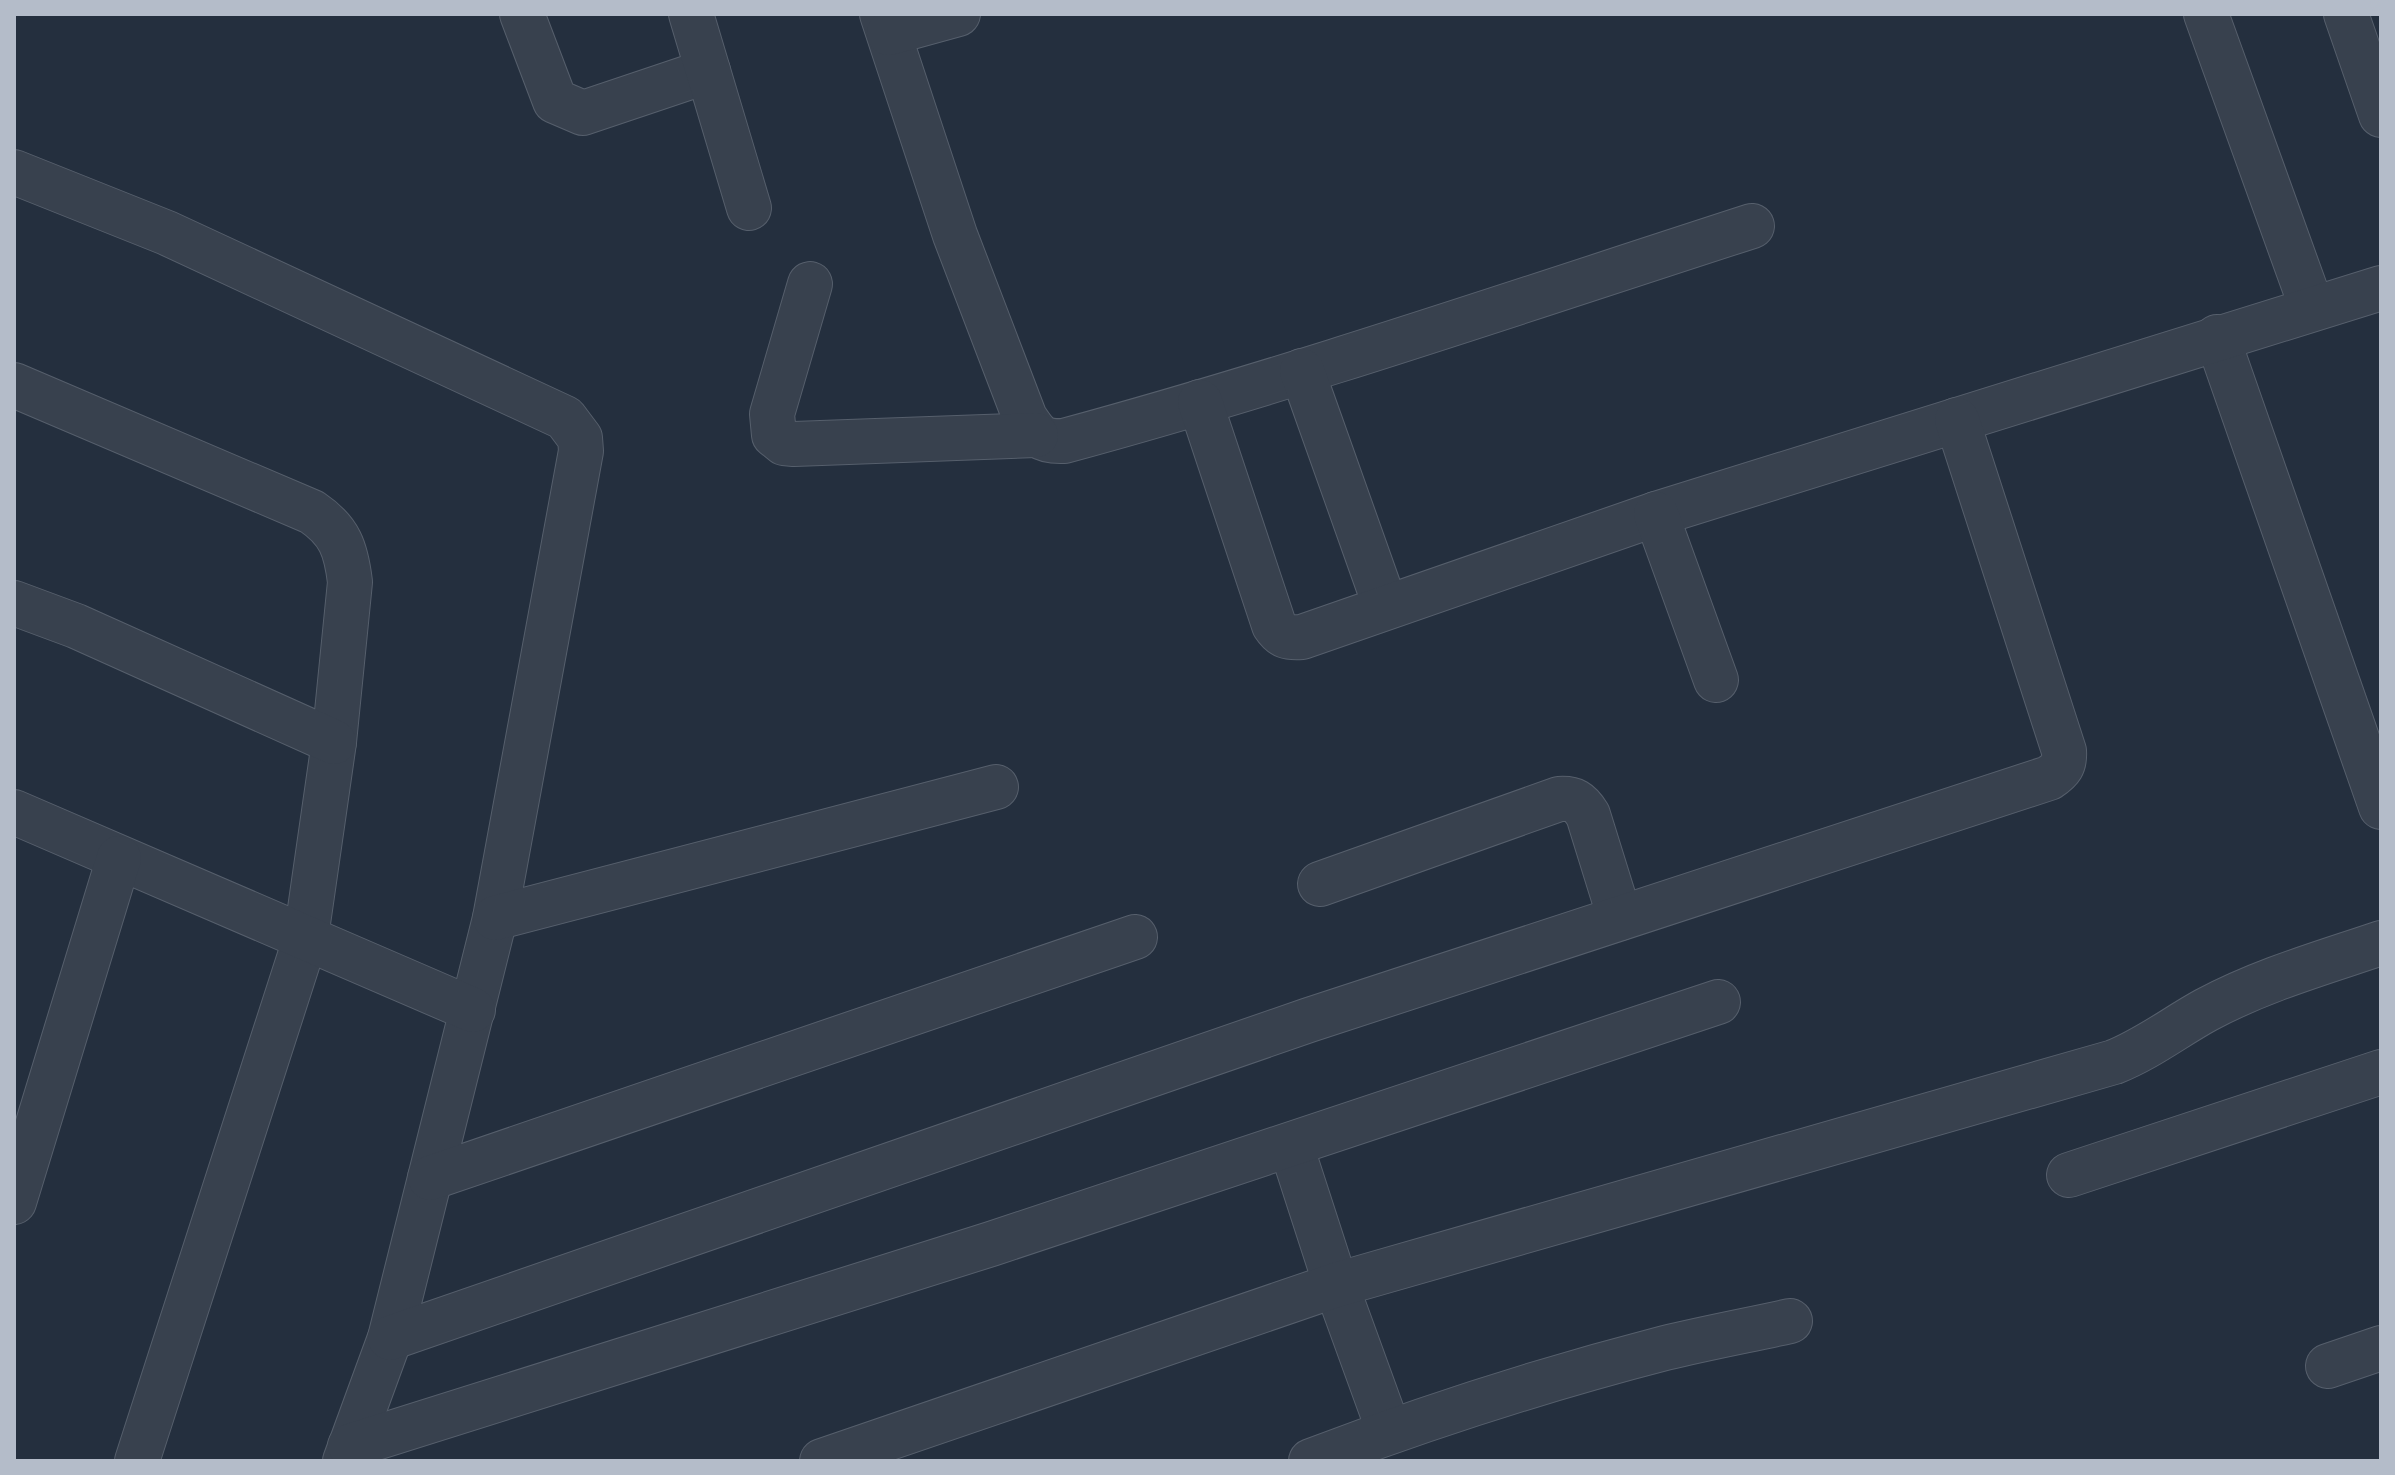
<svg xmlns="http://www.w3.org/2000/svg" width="2395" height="1475" font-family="Mulish,sans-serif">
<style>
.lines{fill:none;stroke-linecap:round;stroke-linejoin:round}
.minor-casing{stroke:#565f6c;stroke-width:46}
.minor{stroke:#38414e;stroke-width:44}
</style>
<rect width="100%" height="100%" fill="#242f3e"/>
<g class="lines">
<g class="minor-casing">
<g id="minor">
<path d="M522 14 555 101 583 113 708 71"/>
<path d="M691 14 749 208"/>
<path d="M882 14 955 235 1025 418C1037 436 1041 442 1064 441 1296 378 1523 300 1752 226"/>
<path d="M2206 14 2312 308"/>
<path d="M2346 14 2381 115"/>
<path d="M889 33 958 14"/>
<path d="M14 172 167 233 565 418 580 438 581 451 495 918 390 1338 345 1461"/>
<path d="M810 284 772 414 774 435 784 443 794 444 1036 435"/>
<path d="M2217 337 2381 807"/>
<path d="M1302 371 1385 605"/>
<path d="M14 385 312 512C340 531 346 549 350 582L334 742 306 937 137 1461"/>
<path d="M1200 402 1274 625C1282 637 1288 638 1302 637L1656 514 2381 288"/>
<path d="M1656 514 1716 680"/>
<path d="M14 603 76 626 334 742"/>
<path d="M14 812 473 1010"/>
<path d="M1320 884 1559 799C1574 798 1580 802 1588 815L1620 918"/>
<path d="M495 918 996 787"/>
<path d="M1291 1146 1336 1285 1389 1431"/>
<path d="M2069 1175 2381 1072"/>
<path d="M430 1178 1135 937"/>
<path d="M14 1202 119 858"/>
<path d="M390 1338 1309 1020 2049 778C2061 770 2065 765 2064 751L1957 420"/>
<path d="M2328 1366 2381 1348"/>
<path d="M350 1446 991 1244 1718 1002"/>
<path d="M822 1461 1336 1285 2114 1062C2147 1049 2175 1027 2206 1010 2262 980 2322 963 2381 943"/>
<path d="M1311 1461C1427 1417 1545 1379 1665 1348 1706 1338 1749 1330 1790 1321"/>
</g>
</g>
<use href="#minor" class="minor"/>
</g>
<rect width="2395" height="1475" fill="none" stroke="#b4bcc9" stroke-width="32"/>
</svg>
